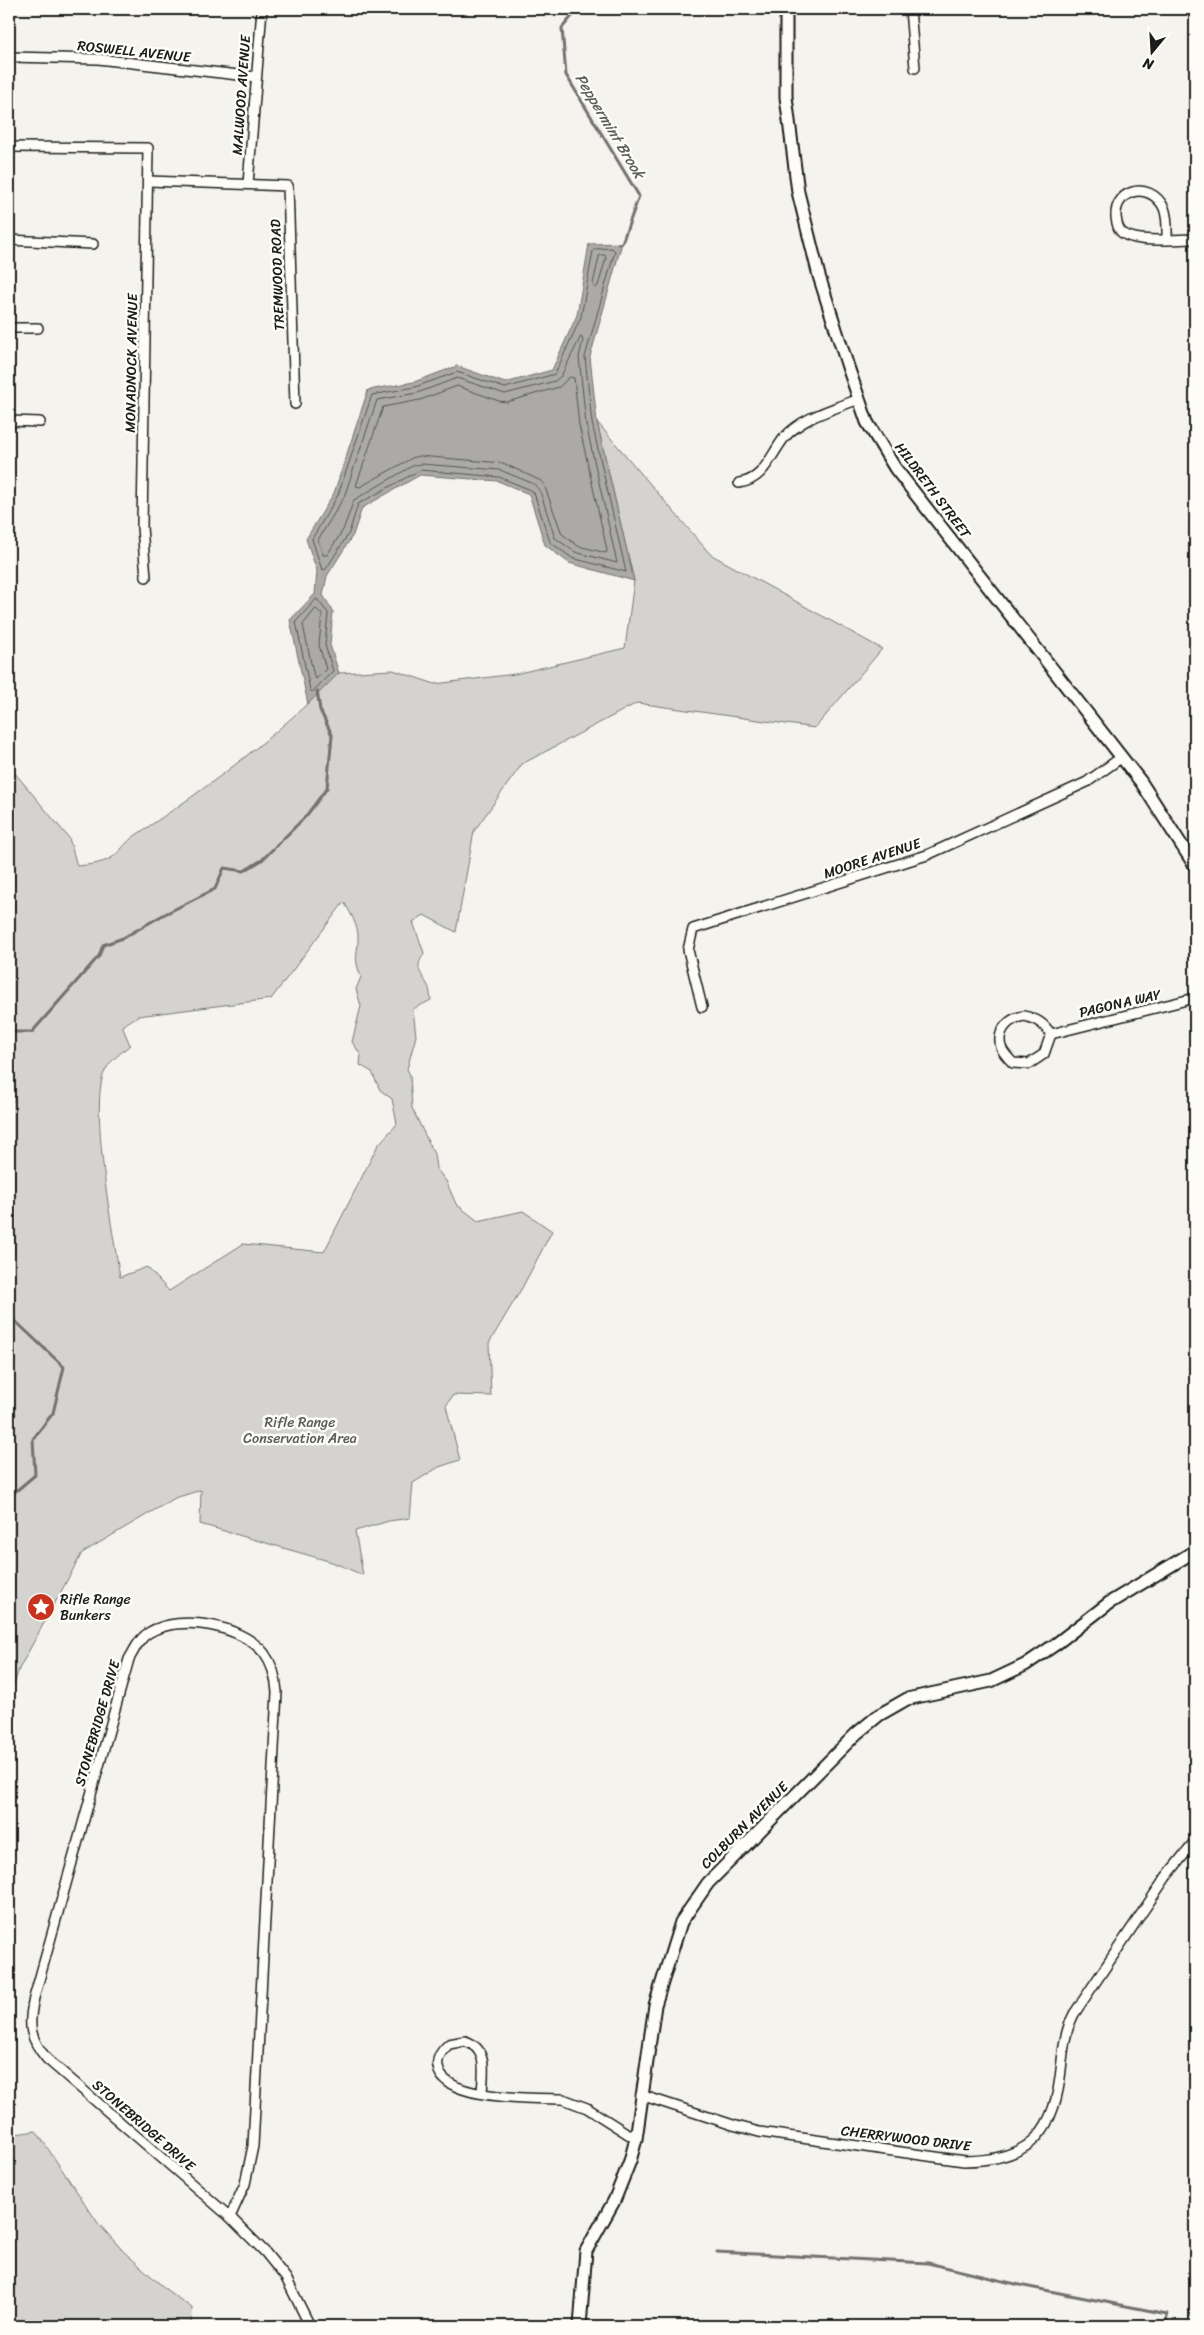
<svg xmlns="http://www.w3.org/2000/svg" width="1204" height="2335" font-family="Sriracha,sans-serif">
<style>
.green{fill:#d4d3cf;stroke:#787876;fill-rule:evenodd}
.water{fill:#abaaa6;stroke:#72716f}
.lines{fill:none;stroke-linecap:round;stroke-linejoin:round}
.shore{stroke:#555553;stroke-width:1}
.stream{stroke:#72716f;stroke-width:3}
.street-casing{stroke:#1c1c1c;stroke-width:12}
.secondary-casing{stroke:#1c1c1c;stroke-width:15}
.street{stroke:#fdfcf7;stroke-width:9}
.secondary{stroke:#fdfcf7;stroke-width:11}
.labels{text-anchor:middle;stroke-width:5;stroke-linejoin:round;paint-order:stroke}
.street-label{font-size:14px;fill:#1c1c1c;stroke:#fdfcf7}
.park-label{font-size:14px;fill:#5c5c5b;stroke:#fdfcf7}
.poi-label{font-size:14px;fill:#1c1c1c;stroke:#fdfcf7;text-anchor:start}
.water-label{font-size:15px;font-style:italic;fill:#5c5c5a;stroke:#fdfcf7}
</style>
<rect width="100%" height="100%" fill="#f4f3ee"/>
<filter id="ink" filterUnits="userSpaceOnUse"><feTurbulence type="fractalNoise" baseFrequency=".02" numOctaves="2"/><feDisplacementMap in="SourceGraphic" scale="10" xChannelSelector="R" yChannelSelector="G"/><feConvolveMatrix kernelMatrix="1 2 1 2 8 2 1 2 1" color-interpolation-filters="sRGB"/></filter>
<g filter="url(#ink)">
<g class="green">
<path d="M597 422 710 554 882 649 815 728 637 703 522 764 474 831 456 932 424 915 413 922 424 953C415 969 419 970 427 984 430 988 430 995 431 1000L413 1009 416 1036 407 1069 410 1075 412 1108 434 1154 436 1168 446 1181 456 1204 478 1221 523 1211 552 1231 522 1288 489 1343 491 1396 453 1395 446 1406 460 1460 439 1467 413 1483 410 1518 389 1521 355 1531 363 1575 332 1562 200 1524 201 1490 175 1498 82 1553 19 1669 9 1700V766L69 838 77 866C87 865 101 864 111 858 120 853 126 841 136 835 210 786 276 737 339 673L393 670 435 684 515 674 625 648 634 581ZM344 902C350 912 359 927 358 938 358 957 353 956 361 977L356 989 361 1006 352 1042 361 1055 360 1065 372 1072 380 1090 392 1099 397 1124 378 1145 324 1252 243 1244 169 1291 147 1267 120 1277C114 1239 87 1098 106 1069 111 1060 122 1052 130 1045L122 1026 138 1016 271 999Z"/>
<path d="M36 2131 98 2223 124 2252 168 2291 192 2308 191 2326H9V2135Z"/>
</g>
<path class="water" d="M622 243 590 357 597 422 634 581 569 563 545 545 529 494 498 481 420 475 362 508 353 535 327 576 323 595 333 611 330 645 339 673 308 704 290 620 315 594 317 571 306 539 334 493 368 390 414 382 457 366 505 383 552 370 577 315 589 244Z"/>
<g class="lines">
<g class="shore">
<path d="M596 249 612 248 615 251 585 357 592 423 626 572 572 558 550 542 534 493 531 490 499 477 420 470 358 504 349 533 326 569 322 570 312 539 338 495 372 395 415 387 457 372 505 388 555 374 581 317 593 251Z"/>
<path d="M600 255H605L606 258 598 286 595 288 593 285Z"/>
<path d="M581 337 583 340 579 357 586 424 617 563 575 552 555 538 540 491 534 484 500 470 421 464 414 465 354 500 343 530 327 555H323L318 540 344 497 377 400 417 393 457 378 505 394 555 381 561 376Z"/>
<path d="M570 377 574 378 579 425 607 550 606 553 578 546 562 534 543 482 503 463 419 456 412 458 360 487 356 486 383 407 420 400 457 386 499 401 507 402 559 387Z"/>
<path d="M317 599 328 613 325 645 333 671 312 692 310 690 296 622Z"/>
<path d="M316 609 322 614 319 645 326 669 316 679 314 677 303 625Z"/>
</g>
<g class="stream">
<path d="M578 9 562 28 566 75 639 196 622 243 618 244"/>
<path d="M9 1039 13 1032H32L99 956 103 945 123 938 163 915 215 889 224 868 244 871 262 860 306 816 327 788 332 735 320 710 317 691"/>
<path d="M9 1097 12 1101 9 1106"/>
<path d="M9 1315 64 1367 53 1413 33 1439 35 1475 9 1497"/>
<path d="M717 2252 928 2263 1024 2286 1167 2314 1166 2326"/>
</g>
<g class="street-casing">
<g id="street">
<path d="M910 9 915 68"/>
<path d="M9 57 98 59 256 77"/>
<path d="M9 147 148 148 142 527 146 577"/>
<path d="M148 181 288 186 295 404"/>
<path d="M248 184 262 9"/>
<path d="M1167 239C1167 229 1168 218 1164 208 1149 178 1109 191 1117 223 1118 228 1121 233 1126 235 1141 243 1177 239 1195 239"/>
<path d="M9 240 93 244"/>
<path d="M9 328H38"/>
<path d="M9 421 40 422"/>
<path d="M739 483C764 480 770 456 784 438 802 417 834 409 859 399"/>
<path d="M702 1007 688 950 693 929 927 855 1087 782 1122 757"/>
<path d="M1024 1016C1037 1019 1043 1023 1051 1034L1044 1054 1029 1064 1013 1063C1008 1058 1003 1053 1001 1047 996 1030 1010 1018 1024 1016Z"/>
<path d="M1051 1034 1195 998"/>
<path d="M482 2093C483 2073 489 2049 465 2041L449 2044C442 2050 436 2057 438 2067 442 2101 536 2098 563 2099L587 2108 636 2139"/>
<path d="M641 2095 733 2125 759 2132 964 2161C1024 2160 1052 2139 1060 2078 1063 2056 1063 2035 1074 2014L1166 1877 1195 1841"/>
<path d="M230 2217 245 2184 253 2146 277 1692C276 1678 273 1665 264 1653 241 1625 181 1614 150 1632 140 1637 135 1649 129 1659L34 1998C28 2025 29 2038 47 2059L230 2217 265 2252 286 2278 310 2326"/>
</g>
</g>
<g class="secondary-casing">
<g id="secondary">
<path d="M786 9V97L798 192 819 276 848 367 867 422 895 468 1141 782 1195 866"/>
<path d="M580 2326 586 2251 614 2201 630 2161 636 2139 655 2005 681 1922 708 1883 856 1734 879 1715 907 1699 991 1681 1025 1665 1056 1644 1109 1603 1195 1551"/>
</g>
</g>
<use href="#street" class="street"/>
<use href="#secondary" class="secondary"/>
</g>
</g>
<defs>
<g id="sight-disc" transform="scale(1.4375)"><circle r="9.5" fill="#c8321e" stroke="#fdfcf7"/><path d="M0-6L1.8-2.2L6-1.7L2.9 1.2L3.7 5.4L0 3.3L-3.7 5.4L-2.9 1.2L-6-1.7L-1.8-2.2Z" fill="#fff"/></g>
</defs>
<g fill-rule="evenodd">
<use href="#sight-disc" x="41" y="1607"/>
</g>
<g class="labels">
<g class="street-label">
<text transform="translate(134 51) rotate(6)" y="5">ROSWELL AVENUE</text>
<text transform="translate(241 95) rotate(-86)" y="5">MALWOOD AVENUE</text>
<text transform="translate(277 275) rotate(-92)" y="5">TREMWOOD ROAD</text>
<text transform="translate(131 363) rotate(-89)" y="5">MONADNOCK AVENUE</text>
<text transform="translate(933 490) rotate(53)" y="5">HILDRETH STREET</text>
<text transform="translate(872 858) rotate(-18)" y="5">MOORE AVENUE</text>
<text transform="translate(1120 1003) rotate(-13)" y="5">PAGONA WAY</text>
<text transform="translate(97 1723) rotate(-74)" y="5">STONEBRIDGE DRIVE</text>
<text transform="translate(744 1825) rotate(-45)" y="5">COLBURN AVENUE</text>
<text transform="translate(144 2125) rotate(41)" y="5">STONEBRIDGE DRIVE</text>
<text transform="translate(906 2138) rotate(7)" y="5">CHERRYWOOD DRIVE</text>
</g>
<g class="park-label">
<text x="300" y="1427">Rifle Range<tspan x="300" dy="16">Conservation Area</tspan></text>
</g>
<g class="poi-label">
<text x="60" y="1604">Rifle Range<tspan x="60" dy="16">Bunkers</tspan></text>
</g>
<g class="water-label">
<text transform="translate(610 126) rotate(59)" y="5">Peppermint Brook</text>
</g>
</g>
<rect width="1204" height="2335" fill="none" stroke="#fdfcf7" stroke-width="30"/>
<rect x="15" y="15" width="1174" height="2305" fill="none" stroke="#1c1c1c" stroke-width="2" filter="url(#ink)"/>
<g transform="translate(1152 52) rotate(198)" stroke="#fdfcf7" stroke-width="4" paint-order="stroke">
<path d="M0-4L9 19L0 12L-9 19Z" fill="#1c1c1c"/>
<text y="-8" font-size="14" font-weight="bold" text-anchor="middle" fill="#1c1c1c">N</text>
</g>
</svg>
